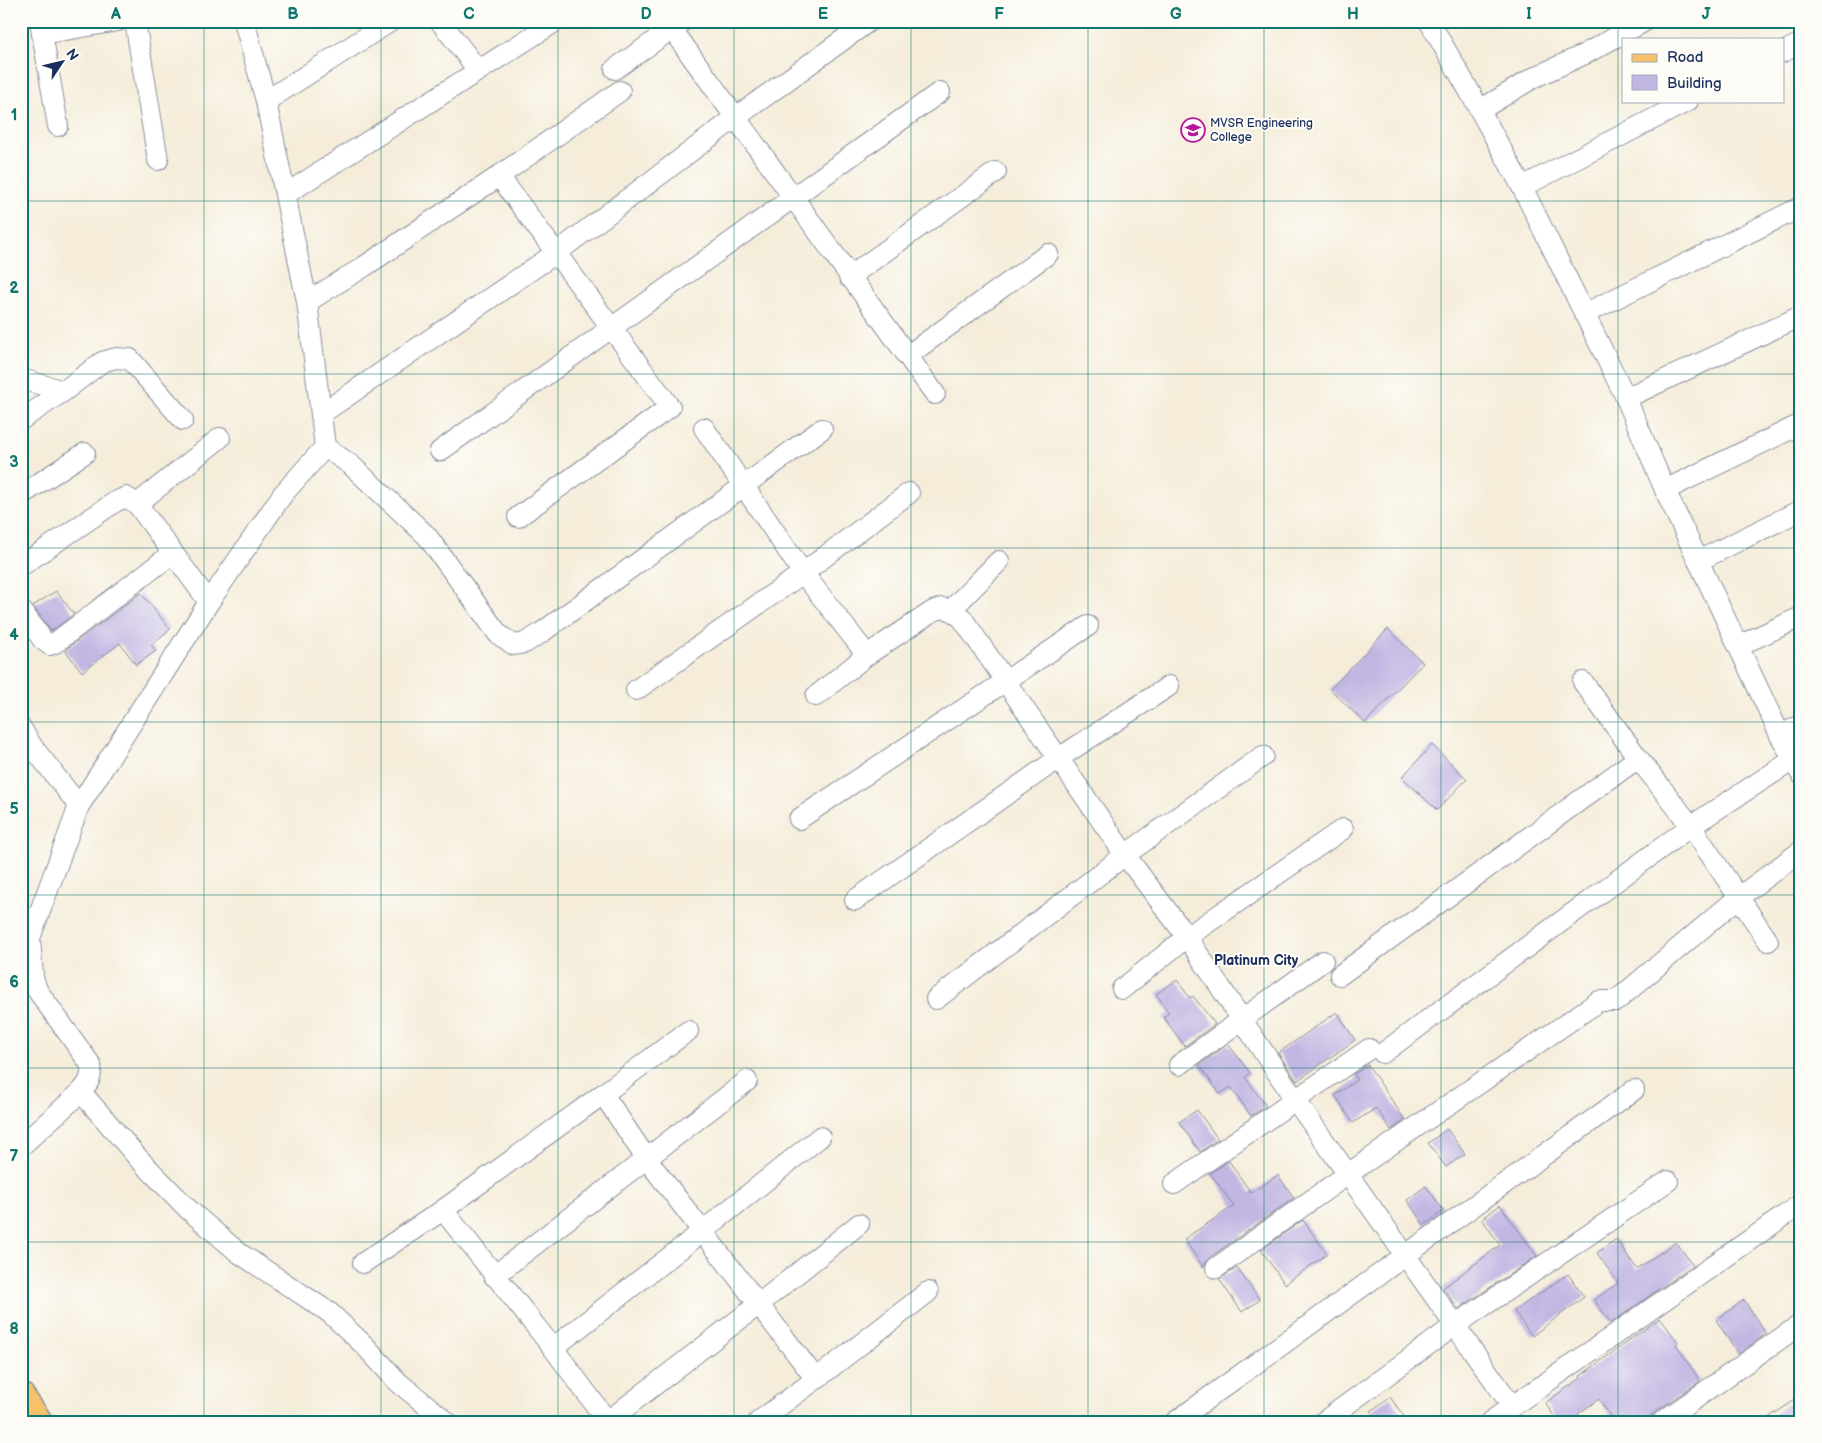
<svg xmlns="http://www.w3.org/2000/svg" width="1822" height="1443" font-family="'Balsamiq Sans',sans-serif">
<style>
.building{fill:#c2b7e3}
.lines{fill:none;stroke-linecap:round;stroke-linejoin:round}
.minor-casing{stroke:#888e9c;stroke-width:22}
.major-casing{stroke:#888e9c;stroke-width:28}
.minor{stroke:#fff;stroke-width:20}
.major{stroke:#f5c16b;stroke-width:25}
.grid{fill:none;stroke:#0f766e;stroke-width:1;stroke-opacity:0.55}
.labels{text-anchor:middle;stroke-width:4;stroke-linejoin:round;paint-order:stroke}
.poi-label{font-size:12px;fill:#1b2f5e;stroke:#fdfcf7;text-anchor:start}
.neighbourhood-label{font-size:14px;font-weight:bold;fill:#1b2f5e;stroke:#fdfcf7}
.neatline{fill:none;stroke:#0f766e;stroke-width:2}
.grid-label{font-size:16px;text-anchor:middle;font-weight:bold;fill:#0f766e}
</style>
<rect width="100%" height="100%" fill="#fdfcf7"/>
<filter id="ink" filterUnits="userSpaceOnUse"><feTurbulence type="fractalNoise" baseFrequency=".02" numOctaves="2"/><feDisplacementMap in="SourceGraphic" scale="10" xChannelSelector="R" yChannelSelector="G"/><feConvolveMatrix kernelMatrix="1 2 1 2 8 2 1 2 1" color-interpolation-filters="sRGB"/></filter>
<filter id="wash" filterUnits="userSpaceOnUse"><feTurbulence type="fractalNoise" baseFrequency=".0096" numOctaves="4" result="noise"/><feDisplacementMap in="SourceGraphic" scale="20" xChannelSelector="R" yChannelSelector="G"/><feGaussianBlur stdDeviation="1.12" result="paint"/><feColorMatrix in="noise" values="0 0 0 0 0 0 0 0 0 0 0 0 0 0 0 0 0 1.4 0 .05"/><feComposite in="paint" operator="in"/></filter>
<g filter="url(#wash)">
<rect width="100%" height="100%" fill="#f5edda"/>
<g id="blocks">
<g class="building">
<path d="M56 591 74 614 51 631 33 606Z"/>
<path d="M141 593 170 629 151 645 156 651 136 665 120 643 82 672 65 650Z"/>
<path d="M1388 629 1423 663 1365 723 1330 689Z"/>
<path d="M1432 745 1467 779 1437 810 1402 777Z"/>
<path d="M1177 980 1190 998 1193 996 1215 1024 1185 1046 1163 1017 1169 1013 1156 994Z"/>
<path d="M1337 1012 1355 1040 1297 1081 1278 1053Z"/>
<path d="M1228 1044 1250 1073 1245 1077 1266 1106 1251 1116 1231 1087 1220 1094 1199 1065Z"/>
<path d="M1368 1065 1405 1120 1391 1130 1376 1108 1353 1123 1335 1095 1357 1080 1354 1074Z"/>
<path d="M1197 1110 1218 1139 1200 1152 1179 1122Z"/>
<path d="M1447 1129 1465 1154 1446 1167 1428 1143Z"/>
<path d="M1229 1161 1251 1193 1278 1175 1294 1198 1209 1258 1203 1267 1184 1239 1234 1206 1210 1173Z"/>
<path d="M1426 1186 1444 1211 1424 1225 1407 1200Z"/>
<path d="M1500 1205 1537 1256 1458 1309 1443 1288 1500 1245 1482 1219Z"/>
<path d="M1303 1220 1327 1254 1285 1284 1261 1250Z"/>
<path d="M1616 1239 1637 1269 1676 1242 1693 1265 1611 1323 1594 1300 1618 1283 1597 1253Z"/>
<path d="M1237 1268 1260 1300 1242 1312 1219 1279Z"/>
<path d="M1568 1274 1584 1297 1532 1336 1514 1311Z"/>
<path d="M1744 1300 1766 1334 1738 1354 1716 1320Z"/>
<path d="M1660 1318 1678 1342 1676 1344 1700 1381 1655 1412 1645 1422H1614L1599 1399 1578 1414 1583 1422H1558L1545 1403 1581 1378 1580 1376Z"/>
<path d="M1801 1396V1422H1762Z"/>
<path d="M1390 1397 1408 1422H1379L1371 1411Z"/>
</g>
</g>
</g>
<g filter="url(#ink)">
<use href="#blocks" fill-opacity="0" stroke="#888e9c" stroke-width="1"/>
<g class="lines">
<g class="minor-casing">
<g id="minor">
<path d="M40 21 58 126"/>
<path d="M135 21 158 160"/>
<path d="M440 21 478 70"/>
<path d="M666 21 935 394"/>
<path d="M1429 21 1471 94 1522 187 1626 398 1665 490 1780 735 1801 774"/>
<path d="M42 34 118 21"/>
<path d="M1783 52 1801 43"/>
<path d="M615 69 683 21"/>
<path d="M266 101 391 21"/>
<path d="M1480 110 1533 78 1585 54 1645 21"/>
<path d="M499 176 620 91"/>
<path d="M1522 187 1688 101"/>
<path d="M286 194 556 21"/>
<path d="M849 277 996 172"/>
<path d="M307 302 365 266 499 176 670 407 518 517"/>
<path d="M1584 314 1801 207"/>
<path d="M907 356 1048 254"/>
<path d="M21 379 64 391"/>
<path d="M1626 398 1801 316"/>
<path d="M321 414 556 253 735 118 869 21"/>
<path d="M21 420 64 391 102 362 116 358 130 359 183 420"/>
<path d="M704 428 803 573 867 655"/>
<path d="M325 447 351 465 427 536 498 634 514 645 525 643 541 633 822 429"/>
<path d="M440 451C606 331 774 213 940 92"/>
<path d="M1665 490 1801 424"/>
<path d="M21 495 85 453"/>
<path d="M137 504 220 438"/>
<path d="M1698 561 1801 510"/>
<path d="M21 566 115 502 126 497 137 504 209 602"/>
<path d="M21 610 43 640 50 645 55 643 173 553"/>
<path d="M951 610 962 618 1125 855 1187 937 1296 1101 1512 1406"/>
<path d="M1738 646 1801 617"/>
<path d="M1583 682 1638 758 1691 826 1768 941"/>
<path d="M636 690 803 573 909 493"/>
<path d="M816 696 867 655 933 611 942 608 951 610 999 561"/>
<path d="M21 728 32 746 79 806"/>
<path d="M1780 735 1801 725"/>
<path d="M799 819 1088 626"/>
<path d="M855 900 1059 758 1169 686"/>
<path d="M1340 975 1638 758"/>
<path d="M1122 989 1187 937 1343 829"/>
<path d="M936 999 1125 855 1263 756"/>
<path d="M688 1031 603 1094 646 1158 816 1379"/>
<path d="M1383 1053 1691 826 1793 760"/>
<path d="M1179 1065 1323 961"/>
<path d="M81 1092 139 1159 189 1210 239 1253 330 1313 365 1346 398 1382 447 1422"/>
<path d="M21 1146 81 1092C89 1083 92 1077 91 1065L37 990 33 977 30 938 79 806 209 602 283 494 325 447 307 302 266 101 244 21"/>
<path d="M1174 1184 1369 1049"/>
<path d="M443 1210 553 1348"/>
<path d="M363 1263 443 1210 603 1094"/>
<path d="M1216 1268 1348 1174 1599 1001H1616L1739 897 1801 851"/>
<path d="M494 1276 747 1081"/>
<path d="M608 1421 759 1304 859 1224"/>
<path d="M608 1422 553 1348 703 1231 820 1137"/>
<path d="M758 1422 816 1379 928 1292"/>
<path d="M1175 1422 1634 1090"/>
<path d="M1323 1422 1454 1326 1668 1181"/>
<path d="M1490 1422 1801 1204"/>
<path d="M1662 1422 1801 1324"/>
</g>
</g>
<g class="major-casing">
<path id="major" d="M21 1395 40 1422"/>
</g>
<use href="#minor" class="minor"/>
<use href="#major" class="major"/>
</g>
</g>
<path class="grid" d="M204 21V1422M381 21V1422M558 21V1422M734 21V1422M911 21V1422M1088 21V1422M1264 21V1422M1441 21V1422M1618 21V1422M21 201H1801M21 374H1801M21 548H1801M21 722H1801M21 895H1801M21 1068H1801M21 1242H1801"/>
<defs>
<g id="university-ring" transform="scale(1.25)"><circle r="9.5" fill="#fdfcf7" stroke="#b5179e" stroke-width="1.5"/><path d="M0-5L7-2L0 1L-7-2ZM-4 1L0 2.5L4 1V4Q0 6-4 4Z" fill="#b5179e"/></g>
</defs>
<g fill-rule="evenodd">
<use href="#university-ring" x="1193" y="130"/>
</g>
<g class="labels">
<g class="poi-label">
<text x="1210" y="127">MVSR Engineering<tspan x="1210" dy="14">College</tspan></text>
</g>
<g class="neighbourhood-label">
<text x="1256" y="965">Platinum City</text>
</g>
</g>
<rect width="1822" height="1443" fill="none" stroke="#fdfcf7" stroke-width="55"/>
<rect x="1622" y="38" width="162" height="65" fill="#fdfcf7" stroke="#a3aaba"/>
<rect x="1632" y="54" width="25" height="8" fill="#f5c16b" stroke="#a3aaba"/>
<text x="1667" y="62" font-size="15" fill="#1b2f5e">Road</text>
<rect x="1632" y="75" width="25" height="15" fill="#c2b7e3" stroke="#a3aaba"/>
<text x="1667" y="88" font-size="15" fill="#1b2f5e">Building</text>
<g transform="translate(62 62) rotate(55)" stroke="#fdfcf7" stroke-width="4" paint-order="stroke">
<path d="M0-4L9 19L0 12L-9 19Z" fill="#1b2f5e"/>
<text y="-8" font-size="14" font-weight="bold" text-anchor="middle" fill="#1b2f5e">N</text>
</g>
<rect x="28" y="28" width="1766" height="1388" class="neatline"/>
<g class="grid-label">
<text x="116" y="19">A</text>
<text x="293" y="19">B</text>
<text x="469" y="19">C</text>
<text x="646" y="19">D</text>
<text x="823" y="19">E</text>
<text x="999" y="19">F</text>
<text x="1176" y="19">G</text>
<text x="1353" y="19">H</text>
<text x="1529" y="19">I</text>
<text x="1706" y="19">J</text>
<text x="14" y="120">1</text>
<text x="14" y="293">2</text>
<text x="14" y="467">3</text>
<text x="14" y="640">4</text>
<text x="14" y="814">5</text>
<text x="14" y="987">6</text>
<text x="14" y="1161">7</text>
<text x="14" y="1334">8</text>
</g>
</svg>
